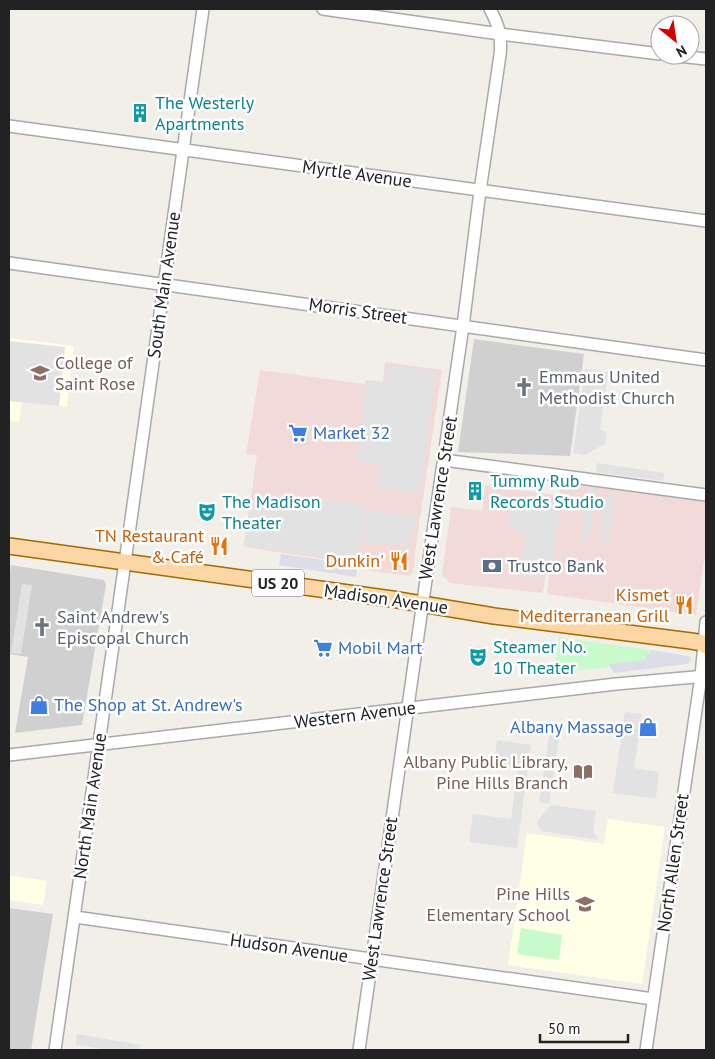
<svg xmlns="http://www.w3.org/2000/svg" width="715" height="1059" font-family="'PT Sans',sans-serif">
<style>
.commercial{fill:#f2dad9}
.education{fill:#ffffe5}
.religious{fill:#d0d0d0}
.park{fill:#c8facc}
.parking{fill:#e2e2e2}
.plaza{fill:#dddde8}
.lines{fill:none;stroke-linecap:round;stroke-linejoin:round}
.minor-casing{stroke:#a9a9a9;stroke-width:14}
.major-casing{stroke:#a06b00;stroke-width:18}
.minor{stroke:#fff;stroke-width:11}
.major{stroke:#fcd6a4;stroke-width:15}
.labels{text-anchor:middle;stroke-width:5;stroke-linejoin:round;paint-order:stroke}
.shield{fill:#fff;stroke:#646464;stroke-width:1}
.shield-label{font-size:16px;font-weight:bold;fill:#222}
.culture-label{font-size:18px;fill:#0d838f;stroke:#fff;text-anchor:start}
.street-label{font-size:18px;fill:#222;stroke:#fff}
.education-label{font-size:18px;fill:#785e54;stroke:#fff;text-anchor:end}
.worship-label{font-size:18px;fill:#5b616d;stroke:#fff;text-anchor:start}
.shop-label{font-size:18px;fill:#366cbe;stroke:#fff;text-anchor:start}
.food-label{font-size:18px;fill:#c56008;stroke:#fff;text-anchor:end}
.service-label{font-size:18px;fill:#4e5e75;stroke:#fff;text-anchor:start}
</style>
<rect width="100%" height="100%" fill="#f2efe9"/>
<g class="commercial">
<path d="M385 362 442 370 417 539 413 572 409 576 364 570 365 565 244 547 257 455 246 454 260 370 365 384 366 380 383 382Z"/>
<path d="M563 483 704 501 706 504V548L696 615 547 594 560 489Z"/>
<path d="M485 485 556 495 543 593 450 583 442 575 451 507 482 511Z"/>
</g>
<g class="education">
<path d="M9 338 74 346 67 407 22 400 19 422 9 421Z"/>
<path d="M608 819 665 827 642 984 508 965 527 833 604 844Z"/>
<path d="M9 875 47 881 43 905 9 900Z"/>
</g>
<g class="religious">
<path d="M474 339 584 354 570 456 458 452Z"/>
<path d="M11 565 104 580 106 585 82 725 15 733 28 657 9 654V580Z"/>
<path d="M9 908 53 914 31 1050H9Z"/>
</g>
<g class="park">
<path d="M559 637 651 650 650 654 647 660 610 664V667L554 673Z"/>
<path d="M521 928 562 935 559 960 517 954Z"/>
</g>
<g class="parking">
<path d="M9 341 65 347 59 406 9 401Z"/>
<path d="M387 364 436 371 419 494 376 487 380 464 356 460 368 381 384 383Z"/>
<path d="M585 369 608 372 600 430 607 432 606 443 584 455 573 453Z"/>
<path d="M597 463 664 473 663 481 596 472Z"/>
<path d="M596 487 589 540 580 542 588 491Z"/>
<path d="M616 491 609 540 599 544 605 497Z"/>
<path d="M323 499 365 504 357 563 244 545 249 508 287 513 289 504 322 508Z"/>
<path d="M510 500 519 504 550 507 561 502 552 566 536 577 531 578 519 577 526 533 516 532 508 521Z"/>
<path d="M366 510 417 516 409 547 361 541Z"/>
<path d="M22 584 32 585 21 654 11 653Z"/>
<path d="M625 712 642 714 634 768 659 772 656 799 613 793Z"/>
<path d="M550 730 560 731 549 804 539 802Z"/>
<path d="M497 740 531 745 517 848 469 842 473 814 511 819 518 768 494 765Z"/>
<path d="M551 805 596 811 593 830 598 840 541 831 537 822Z"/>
<path d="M77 1034 140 1045 139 1050H110L76 1045Z"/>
</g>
<g class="plaza">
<path d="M281 554 358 565 356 577 279 565Z"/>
<path d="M651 650 688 656 691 658 690 662 687 664 614 673 610 667 609 664 646 660 647 654H650Z"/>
</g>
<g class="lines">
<g class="minor-casing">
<g id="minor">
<path d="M323 9 500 34 660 54"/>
<path d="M669 55 706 59"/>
<path d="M9 126 706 221"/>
<path d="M9 263 706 360"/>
<path d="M444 460 706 495"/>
<path d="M9 755 616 684 706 676"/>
<path d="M75 917 653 999"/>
<path d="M55 1050 125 562 203 9"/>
<path d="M359 1050 426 580 463 326 480 191 500 55C502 36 499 26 490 9"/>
<path d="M646 1050 701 676 706 622"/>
</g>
</g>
<g class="major-casing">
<path id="major" d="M9 546 392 599 494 616 691 641 703 643 706 646"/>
</g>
<use href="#minor" class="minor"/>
<use href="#major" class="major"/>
</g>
<defs>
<g id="building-bare" transform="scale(1.5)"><path d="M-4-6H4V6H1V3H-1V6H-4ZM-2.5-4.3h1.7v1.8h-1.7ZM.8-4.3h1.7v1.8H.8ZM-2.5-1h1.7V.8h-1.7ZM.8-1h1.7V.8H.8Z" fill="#0f9aa8" stroke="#fff" stroke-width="2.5" paint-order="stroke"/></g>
<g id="university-bare" transform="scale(1.5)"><path d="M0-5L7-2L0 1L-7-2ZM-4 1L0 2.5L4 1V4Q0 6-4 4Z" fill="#8d6e63" stroke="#fff" stroke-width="2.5" paint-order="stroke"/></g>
<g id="church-bare" transform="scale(1.5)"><path d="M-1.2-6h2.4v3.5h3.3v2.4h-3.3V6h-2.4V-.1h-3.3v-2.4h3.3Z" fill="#6b7280" stroke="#fff" stroke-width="2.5" paint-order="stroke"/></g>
<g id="supermarket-bare" transform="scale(1.5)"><path d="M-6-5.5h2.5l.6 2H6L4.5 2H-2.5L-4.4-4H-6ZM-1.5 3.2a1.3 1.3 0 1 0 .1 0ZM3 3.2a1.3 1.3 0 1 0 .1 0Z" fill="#3f7fe0" stroke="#fff" stroke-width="2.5" paint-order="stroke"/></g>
<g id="theatre-bare" transform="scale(1.5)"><path d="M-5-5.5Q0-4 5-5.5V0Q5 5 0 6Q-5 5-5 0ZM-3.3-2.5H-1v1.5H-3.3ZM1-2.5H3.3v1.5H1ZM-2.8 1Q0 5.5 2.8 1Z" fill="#0f9aa8" stroke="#fff" stroke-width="2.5" paint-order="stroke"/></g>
<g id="restaurant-bare" transform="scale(1.5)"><path d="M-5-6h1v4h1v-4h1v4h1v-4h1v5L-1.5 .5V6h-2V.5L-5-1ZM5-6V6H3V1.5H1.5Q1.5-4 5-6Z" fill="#e8710a" stroke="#fff" stroke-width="2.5" paint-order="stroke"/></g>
<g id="bank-bare" transform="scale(1.5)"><path d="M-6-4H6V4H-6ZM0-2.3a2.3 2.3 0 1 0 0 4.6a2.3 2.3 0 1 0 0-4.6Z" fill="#5c6f8a" stroke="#fff" stroke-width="2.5" paint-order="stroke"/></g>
<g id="shop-bare" transform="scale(1.5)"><path d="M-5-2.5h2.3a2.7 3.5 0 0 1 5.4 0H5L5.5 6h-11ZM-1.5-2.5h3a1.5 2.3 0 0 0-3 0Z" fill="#3f7fe0" stroke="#fff" stroke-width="2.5" paint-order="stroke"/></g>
<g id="library-bare" transform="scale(1.5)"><path d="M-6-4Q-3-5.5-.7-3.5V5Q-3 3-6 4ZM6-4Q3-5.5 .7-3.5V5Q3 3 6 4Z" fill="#8d6e63" stroke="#fff" stroke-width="2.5" paint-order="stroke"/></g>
<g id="school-bare" transform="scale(1.5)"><path d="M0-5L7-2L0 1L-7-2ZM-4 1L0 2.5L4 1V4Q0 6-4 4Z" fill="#8d6e63" stroke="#fff" stroke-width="2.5" paint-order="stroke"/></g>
</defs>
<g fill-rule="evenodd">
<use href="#building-bare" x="140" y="113"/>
<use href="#university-bare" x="40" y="373"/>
<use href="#church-bare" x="524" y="387"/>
<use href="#supermarket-bare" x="298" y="433"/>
<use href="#building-bare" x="475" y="491"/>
<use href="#theatre-bare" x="207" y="512"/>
<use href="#restaurant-bare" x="219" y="546"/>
<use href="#restaurant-bare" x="399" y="561"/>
<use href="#bank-bare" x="492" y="566"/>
<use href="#restaurant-bare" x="684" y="605"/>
<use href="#church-bare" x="42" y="627"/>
<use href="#supermarket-bare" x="323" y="648"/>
<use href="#theatre-bare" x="478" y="657"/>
<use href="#shop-bare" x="39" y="705"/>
<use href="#shop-bare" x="648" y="727"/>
<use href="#library-bare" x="583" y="772"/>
<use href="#school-bare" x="585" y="904"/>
</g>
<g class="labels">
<rect class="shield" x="252" y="569.5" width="52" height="27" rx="4"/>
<g class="shield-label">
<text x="278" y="589">US 20</text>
</g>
<g class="culture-label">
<text x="155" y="109">The Westerly<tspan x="155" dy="21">Apartments</tspan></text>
<text x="490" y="487">Tummy Rub<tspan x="490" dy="21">Records Studio</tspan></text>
<text x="222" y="508">The Madison<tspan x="222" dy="21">Theater</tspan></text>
<text x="493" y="653">Steamer No.<tspan x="493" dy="21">10 Theater</tspan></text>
</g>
<g class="street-label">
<text transform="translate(357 174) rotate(8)" y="6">Myrtle Avenue</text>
<text transform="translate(164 285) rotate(-82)" y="6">South Main Avenue</text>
<text transform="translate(358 311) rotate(8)" y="6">Morris Street</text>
<text transform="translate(438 498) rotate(-81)" y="6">West Lawrence Street</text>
<text transform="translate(386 599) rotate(8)" y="6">Madison Avenue</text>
<text transform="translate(355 715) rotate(-7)" y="6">Western Avenue</text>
<text transform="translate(90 806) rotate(-82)" y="6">North Main Avenue</text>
<text transform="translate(673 863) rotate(-82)" y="6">North Allen Street</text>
<text transform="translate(380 899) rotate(-82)" y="6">West Lawrence Street</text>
<text transform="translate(289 948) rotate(8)" y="6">Hudson Avenue</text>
</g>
<g class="education-label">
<text x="55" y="369" text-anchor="start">College of<tspan x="55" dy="21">Saint Rose</tspan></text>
<text x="568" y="768">Albany Public Library,<tspan x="568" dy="21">Pine Hills Branch</tspan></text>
<text x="570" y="900">Pine Hills<tspan x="570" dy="21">Elementary School</tspan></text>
</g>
<g class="worship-label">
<text x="539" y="383">Emmaus United<tspan x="539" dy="21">Methodist Church</tspan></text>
<text x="57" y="623">Saint Andrew's<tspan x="57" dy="21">Episcopal Church</tspan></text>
</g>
<g class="shop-label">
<text x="313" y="439">Market 32</text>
<text x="338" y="654">Mobil Mart</text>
<text x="54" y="711">The Shop at St. Andrew's</text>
<text x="633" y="733" text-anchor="end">Albany Massage</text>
</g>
<g class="food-label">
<text x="204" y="542">TN Restaurant<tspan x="204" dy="21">&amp; Café</tspan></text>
<text x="384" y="567">Dunkin'</text>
<text x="669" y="601">Kismet<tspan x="669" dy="21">Mediterranean Grill</tspan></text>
</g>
<g class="service-label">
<text x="507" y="572">Trustco Bank</text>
</g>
</g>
<rect width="715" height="1059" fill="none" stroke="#222222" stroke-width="20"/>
<g transform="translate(675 40) rotate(150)"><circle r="24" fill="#ffffff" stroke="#a7a7a7"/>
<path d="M0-4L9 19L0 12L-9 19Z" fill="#d40000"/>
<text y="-8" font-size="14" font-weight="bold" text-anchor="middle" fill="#222222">N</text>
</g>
<path d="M540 1034v8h88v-8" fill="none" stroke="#222222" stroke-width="2.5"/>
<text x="548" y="1034" font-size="15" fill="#222222" stroke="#ffffff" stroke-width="4" paint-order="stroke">50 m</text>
</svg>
